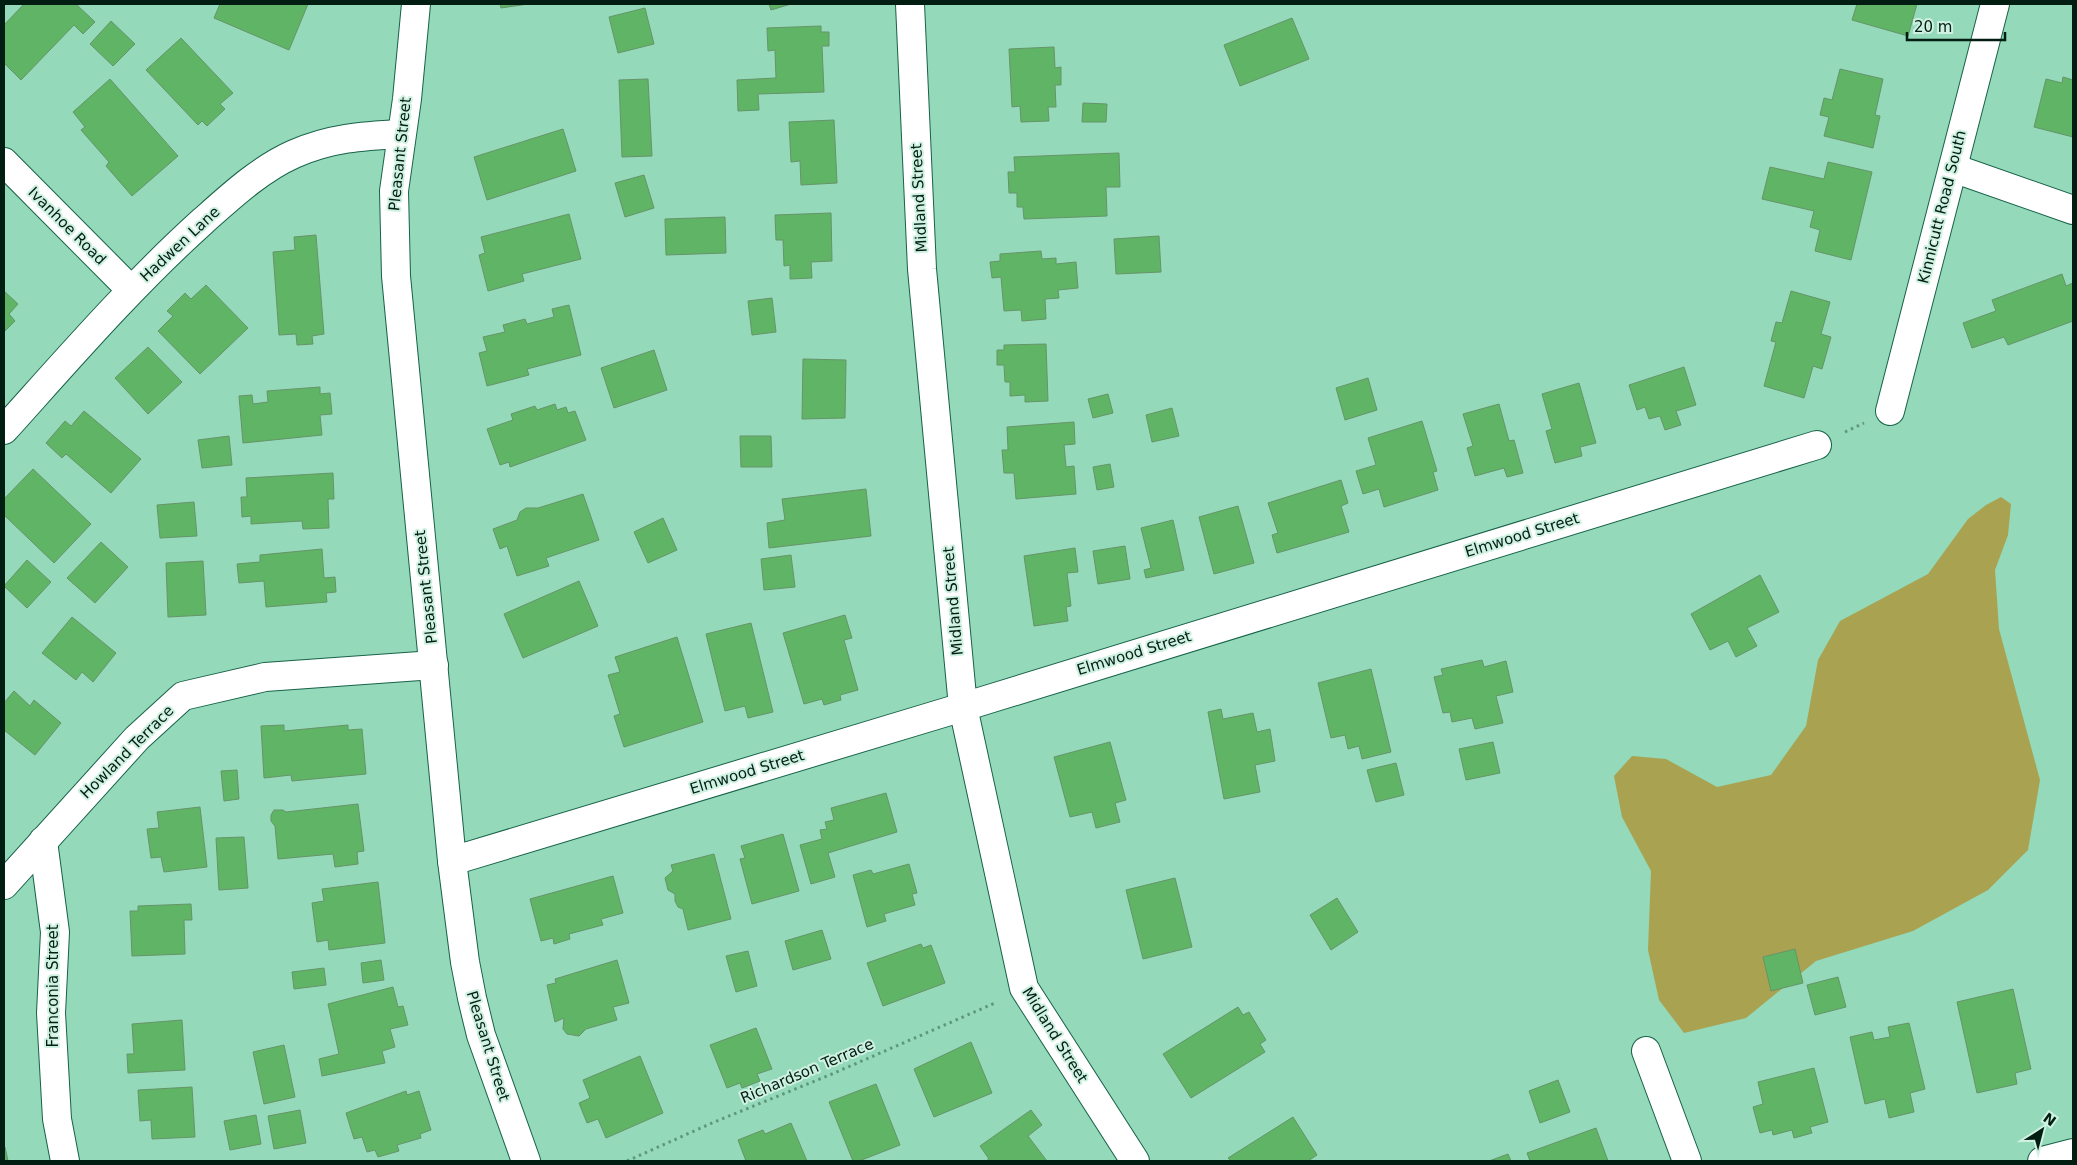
<svg xmlns="http://www.w3.org/2000/svg" width="2077" height="1165" font-family="'DejaVu Sans',sans-serif">
<style>
.green{fill:#a9a351}
.building{fill:#60b466;stroke:#669468}
.lines{fill:none;stroke-linecap:round;stroke-linejoin:round}
.minor-casing{stroke:#186248;stroke-width:30}
.major-casing{stroke:#186248;stroke-width:30}
.path{stroke:#5f967e;stroke-width:3;stroke-dasharray:2.5 4;stroke-linecap:butt}
.minor{stroke:#fff;stroke-width:28}
.major{stroke:#fff;stroke-width:28}
.labels{text-anchor:middle;stroke-width:4;stroke-linejoin:round;paint-order:stroke}
.street-label{font-size:15px;fill:#021e13;stroke:#cff1e1}
</style>
<rect width="100%" height="100%" fill="#93d9ba"/>
<path class="green" d="M2001 497 2011 504 2008 535 1995 570 1999 629 2040 780 2028 850 1988 890 1913 931 1816 961 1746 1018 1684 1033 1659 1000 1648 950 1651 871 1622 817 1614 776 1632 756 1666 759 1717 787 1771 775 1806 726 1818 660 1840 621 1928 574 1968 519 1986 505Z"/>
<g class="building">
<path d="M24 4H76L95 22 83 34 74 25 21 80 4 63V25Z"/>
<path d="M220 4H308L289 50 214 18Z"/>
<path d="M500 4H528L501 8Z"/>
<path d="M769 4H791L771 10Z"/>
<path d="M1857 4H1917L1908 36 1852 20Z"/>
<path d="M645 8 654 44 618 53 609 17Z"/>
<path d="M1292 18 1309 59 1240 86 1224 45Z"/>
<path d="M111 21 135 44 113 66 90 44Z"/>
<path d="M821 26V32H829V46H822L824 92 758 94 759 110 738 111 737 80 776 78 775 50 768 51 767 28Z"/>
<path d="M181 38 233 93 220 104 225 109 207 126 202 121 198 125 146 70Z"/>
<path d="M1054 47 1055 68 1061 67V85H1055L1056 107H1048L1049 121 1021 122 1020 106 1012 107 1009 49Z"/>
<path d="M1840 69 1883 79 1875 115 1880 116 1873 148 1824 136 1829 117 1820 115 1824 98 1832 100Z"/>
<path d="M2063 77 2073 80V137L2034 127 2046 79 2062 83Z"/>
<path d="M110 79 178 156 132 196 106 166 109 162 81 130 85 127 73 112Z"/>
<path d="M648 79 652 156 622 157 619 80Z"/>
<path d="M1083 103 1107 104 1106 122H1082Z"/>
<path d="M834 120 837 183 801 185 800 161 791 162 789 122Z"/>
<path d="M563 129 576 171 487 200 474 157Z"/>
<path d="M1119 153 1120 187H1106L1107 216 1024 219 1023 207H1017V193H1009L1008 172H1015L1014 157Z"/>
<path d="M1828 162 1872 172 1851 260 1815 251 1820 230 1810 227 1814 211 1762 199 1770 167 1824 179Z"/>
<path d="M644 175 654 208 625 217 615 183Z"/>
<path d="M831 213 832 261 811 262 812 278 790 279V265L784 266 783 240H776L775 215Z"/>
<path d="M569 214 581 259 522 274 524 281 488 291 479 255 485 253 481 237Z"/>
<path d="M725 217 726 253 666 255 665 219Z"/>
<path d="M316 235 324 334 312 336 313 344 297 345 296 334 279 335 273 252 295 250 294 237Z"/>
<path d="M1159 236 1161 272 1116 274 1114 239Z"/>
<path d="M1041 251 1042 259 1056 258V264L1076 262 1078 288 1058 290 1059 298 1045 299 1046 319 1022 321 1021 310 1004 311 1001 277 992 278 990 262 1000 261V254Z"/>
<path d="M2062 274 2066 286 2073 283V321L2008 345 2004 337 1972 348 1963 323 1996 311 1992 300Z"/>
<path d="M206 285 248 328 200 374 158 331 173 316 167 311 185 293 191 299Z"/>
<path d="M4 291 18 304 9 314 15 321 4 332Z"/>
<path d="M1791 291 1830 302 1821 334 1831 337 1822 369 1813 366 1804 398 1764 386 1776 342 1771 341 1776 322 1782 323Z"/>
<path d="M772 298 776 332 752 335 748 301Z"/>
<path d="M569 305 581 355 527 369 529 375 487 386 479 353 487 351 483 337 505 332 503 325 525 319 527 324 554 317 552 309Z"/>
<path d="M1046 344 1048 401 1025 402V395L1010 396V382H1005L1004 365H997V350H1004V345Z"/>
<path d="M148 347 182 382 148 414 115 378Z"/>
<path d="M654 350 667 390 614 408 601 368Z"/>
<path d="M803 359 846 360 845 418 802 419Z"/>
<path d="M1684 367 1696 405 1676 411 1681 425 1665 430 1660 416 1649 419 1645 407 1637 410 1629 385Z"/>
<path d="M1368 378 1377 410 1345 420 1336 388Z"/>
<path d="M1579 383 1596 443 1580 447 1582 456 1555 463 1546 431 1552 429 1542 394Z"/>
<path d="M320 387V394L330 393 332 414 320 415 322 435 243 443 239 396 252 395 253 404 268 402 267 391Z"/>
<path d="M1108 394 1113 413 1093 418 1088 399Z"/>
<path d="M555 404 557 410 566 407 568 413 575 411 586 440 510 467 509 462 500 465 487 429 513 420 511 414 535 406 537 410Z"/>
<path d="M1499 404 1509 441 1514 440 1523 473 1507 477 1504 468 1475 476 1467 448 1473 446 1463 414Z"/>
<path d="M1172 408 1179 436 1152 442 1146 415Z"/>
<path d="M84 411 141 459 111 493 66 454 62 458 46 443 65 421 71 426Z"/>
<path d="M1422 421 1437 471 1433 472 1438 490 1384 507 1379 489 1363 494 1356 471 1376 465 1368 438Z"/>
<path d="M1074 422 1075 444 1064 445 1066 467 1074 466 1076 494 1016 499 1014 473H1004L1002 450H1008L1007 427Z"/>
<path d="M229 436 232 465 202 468 198 440Z"/>
<path d="M740 436H771L772 467H741Z"/>
<path d="M1110 464 1114 487 1097 490 1093 467Z"/>
<path d="M33 469 91 524 54 563 4 515V499Z"/>
<path d="M333 473 334 499H328L329 528 303 529 302 521 251 524V516L242 517 241 497H247L246 478Z"/>
<path d="M1341 480 1348 503 1341 506 1349 532 1277 553 1272 535 1278 533 1268 503Z"/>
<path d="M866 489 871 536 769 548 767 523 785 520 782 499Z"/>
<path d="M583 494 599 540 546 558 549 566 517 576 507 546 500 549 493 529 517 520 520 512 526 508H538Z"/>
<path d="M194 502 197 536 160 538 157 505Z"/>
<path d="M1238 506 1254 563 1214 574 1199 517Z"/>
<path d="M663 518 677 550 648 563 634 532Z"/>
<path d="M1173 520 1184 570 1146 578 1144 570 1151 568 1141 528Z"/>
<path d="M101 542 128 567 95 603 67 578Z"/>
<path d="M1125 546 1130 579 1098 584 1093 551Z"/>
<path d="M1075 548 1078 572 1067 573 1071 606 1066 607 1068 621 1034 626 1024 556Z"/>
<path d="M322 549 324 578 335 577 336 592 326 593 327 602 266 607 264 581 239 583 237 564 260 562V555Z"/>
<path d="M791 555 795 587 764 590 761 559Z"/>
<path d="M27 560 51 582 27 608 4 586Z"/>
<path d="M203 561 206 615 168 617 166 563Z"/>
<path d="M1760 575 1779 612 1747 628 1757 646 1736 657 1728 641 1710 650 1691 614Z"/>
<path d="M579 581 598 626 523 658 504 614Z"/>
<path d="M845 615 852 638 844 640 858 690 840 695 841 700 824 705 822 699 804 704 783 633Z"/>
<path d="M72 617 116 653 93 682 82 672 76 680 42 653Z"/>
<path d="M751 623 773 712 748 718 745 706 725 711 706 634Z"/>
<path d="M677 637 703 722 624 747 614 716 620 714 608 675 620 672 615 657Z"/>
<path d="M1482 660 1484 667 1506 661 1513 692 1496 696 1503 723 1475 729 1472 718 1452 722 1450 712 1443 713 1434 677 1443 675 1441 669Z"/>
<path d="M1371 669 1391 752 1362 759 1359 746 1348 749 1345 735 1331 738 1318 683Z"/>
<path d="M14 691 30 706 34 700 61 723 35 755 4 730V703Z"/>
<path d="M1221 709 1223 719 1253 713 1257 732 1270 729 1275 761 1255 765 1260 792 1224 799 1208 712Z"/>
<path d="M284 725V731L348 725V730L362 729 366 774 292 781 291 775 264 778 261 726Z"/>
<path d="M1110 742 1126 800 1115 803 1120 822 1096 828 1092 812 1070 817 1054 757Z"/>
<path d="M1493 742 1500 773 1466 780 1459 749Z"/>
<path d="M1396 763 1404 795 1376 802 1367 770Z"/>
<path d="M237 770 239 799 224 801 221 771Z"/>
<path d="M886 793 897 832 828 853 835 877 811 884 800 845 822 839 820 830 827 829 825 822 834 820 831 808Z"/>
<path d="M358 804 364 851 357 852 358 864 335 867 333 854 278 859 275 826 271 821V815L274 810H283L286 812Z"/>
<path d="M200 807 207 867 164 872 161 857 151 858 147 829 159 828 157 812Z"/>
<path d="M783 834 799 891 752 904 740 859 745 858 741 846Z"/>
<path d="M244 837 248 888 219 890 216 838Z"/>
<path d="M714 854 731 919 688 930 683 909 678 907 675 901V894L668 890 665 878 673 871 671 865Z"/>
<path d="M909 864 917 893 912 894 915 905 884 914 886 921 867 927 853 875 871 870 873 874Z"/>
<path d="M613 876 623 913 601 919 603 925 569 934 570 939 554 944 553 938 541 941 530 899Z"/>
<path d="M1175 878 1192 947 1143 959 1126 890Z"/>
<path d="M378 882 385 943 329 950 328 940 317 942 312 903 324 901 322 889Z"/>
<path d="M1337 898 1358 932 1331 950 1310 915Z"/>
<path d="M191 904 192 920H184L185 954 132 956 130 911H138V906Z"/>
<path d="M822 930 831 959 793 970 785 941Z"/>
<path d="M921 944 923 948 931 945 945 983 883 1006 867 963Z"/>
<path d="M1795 949 1803 983 1771 991 1763 957Z"/>
<path d="M748 951 757 986 736 992 726 956Z"/>
<path d="M381 960 384 980 363 983 361 963Z"/>
<path d="M617 960 629 1003 613 1007 617 1020 586 1029 579 1036 567 1034 563 1029 564 1018 555 1022 547 985 556 983 555 979Z"/>
<path d="M324 968 326 985 294 989 292 972Z"/>
<path d="M1838 977 1846 1007 1815 1015 1807 985Z"/>
<path d="M393 987 398 1007 403 1006 408 1025 390 1029 395 1047 382 1051 385 1063 322 1076 319 1059 339 1054 328 1004Z"/>
<path d="M2013 989 2031 1069 2015 1073 2017 1084 1977 1093 1957 1002Z"/>
<path d="M1238 1007 1243 1015 1249 1012 1266 1040 1260 1044 1265 1052 1191 1098 1163 1054Z"/>
<path d="M182 1020 185 1070 128 1073 127 1054H134L132 1024Z"/>
<path d="M1909 1023 1925 1089 1910 1093 1914 1112 1889 1118 1885 1099 1865 1104 1850 1037 1872 1032 1874 1040 1890 1037 1888 1027Z"/>
<path d="M756 1028 772 1069 757 1074 760 1081 742 1088 740 1083 727 1088 710 1045Z"/>
<path d="M971 1042 992 1093 934 1117 914 1069Z"/>
<path d="M284 1045 295 1097 264 1104 253 1052Z"/>
<path d="M640 1056 663 1113 606 1138 598 1119 587 1123 579 1103 590 1098 583 1080Z"/>
<path d="M1814 1068 1828 1122 1810 1127 1812 1133 1794 1138 1792 1130 1773 1135 1772 1130 1760 1133 1753 1107 1763 1104 1758 1082Z"/>
<path d="M1558 1080 1570 1112 1540 1123 1529 1091Z"/>
<path d="M876 1084 900 1145 859 1161H853L829 1102Z"/>
<path d="M192 1087 195 1137 152 1139 151 1120 140 1121 138 1090Z"/>
<path d="M406 1091 407 1095 419 1091 431 1130 420 1134 421 1138 397 1145 399 1151 378 1157 375 1150 367 1152 362 1137 354 1139 346 1113Z"/>
<path d="M300 1110 306 1143 274 1149 268 1116Z"/>
<path d="M1031 1110 1042 1125 1028 1136 1047 1161H986L989 1159 980 1146Z"/>
<path d="M256 1115 261 1144 230 1150 224 1121Z"/>
<path d="M1293 1117 1317 1155 1308 1161H1231L1228 1158Z"/>
<path d="M791 1123 807 1161H746L738 1140 763 1130 765 1134Z"/>
<path d="M1596 1128 1608 1161H1530L1527 1153Z"/>
<path d="M4 1147H5L8 1161H4Z"/>
<path d="M1508 1154 1511 1161H1489Z"/>
</g>
<g class="lines">
<g class="minor-casing">
<g id="minor">
<path d="M910 4 922 269 963 707 1024 988 1135 1161"/>
<path d="M4 162 131 290"/>
<path d="M1953 168 2073 210"/>
<path d="M1890 411 1995 4"/>
<path d="M4 430C68 359 131 286 203 221 230 197 260 169 294 154 330 138 362 136 401 134"/>
<path d="M43 841 55 932 51 1013 57 1119 65 1161"/>
<path d="M452 861 963 707 1817 445"/>
<path d="M4 885 137 738 183 696 265 677 434 665"/>
<path d="M1646 1051 1687 1161"/>
<path d="M2042 1161 2073 1153"/>
</g>
</g>
<g class="major-casing">
<path id="major" d="M416 4 407 99 394 191 396 276 452 861 465 962 472 998 481 1035 526 1161"/>
</g>
<g class="path">
<path d="M1845 432 1864 423"/>
<path d="M627 1161 712 1123 832 1074 995 1003"/>
</g>
<use href="#minor" class="minor"/>
<use href="#major" class="major"/>
</g>
<g class="labels">
<g class="street-label">
<text transform="translate(400 154) rotate(-84)" y="5">Pleasant Street</text>
<text transform="translate(919 198) rotate(-93)" y="5">Midland Street</text>
<text transform="translate(1942 207) rotate(-76)" y="5">Kinnicutt Road South</text>
<text transform="translate(67 226) rotate(45)" y="5">Ivanhoe Road</text>
<text transform="translate(180 244) rotate(-43)" y="5">Hadwen Lane</text>
<text transform="translate(1522 535) rotate(-17)" y="5">Elmwood Street</text>
<text transform="translate(426 587) rotate(-96)" y="5">Pleasant Street</text>
<text transform="translate(953 601) rotate(-95)" y="5">Midland Street</text>
<text transform="translate(1134 653) rotate(-17)" y="5">Elmwood Street</text>
<text transform="translate(127 752) rotate(-45)" y="5">Howland Terrace</text>
<text transform="translate(747 772) rotate(-17)" y="5">Elmwood Street</text>
<text transform="translate(53 986) rotate(-90)" y="5">Franconia Street</text>
<text transform="translate(1055 1035) rotate(58)" y="5">Midland Street</text>
<text transform="translate(488 1046) rotate(73)" y="5">Pleasant Street</text>
<text transform="translate(807 1071) rotate(-23)" y="5">Richardson Terrace</text>
</g>
</g>
<rect width="2077" height="1165" fill="none" stroke="#021e13" stroke-width="10"/>
<g transform="translate(2042 1130) rotate(36)" stroke="#cff1e1" stroke-width="4" paint-order="stroke">
<path d="M0-4L9 19L0 12L-9 19Z" fill="#021e13"/>
<text y="-8" font-size="14" font-weight="bold" text-anchor="middle" fill="#021e13">N</text>
</g>
<path d="M1907 32v8h98v-8" fill="none" stroke="#021e13" stroke-width="2.5"/>
<text x="1914" y="32" font-size="15" fill="#021e13" stroke="#cff1e1" stroke-width="4" paint-order="stroke">20 m</text>
</svg>
